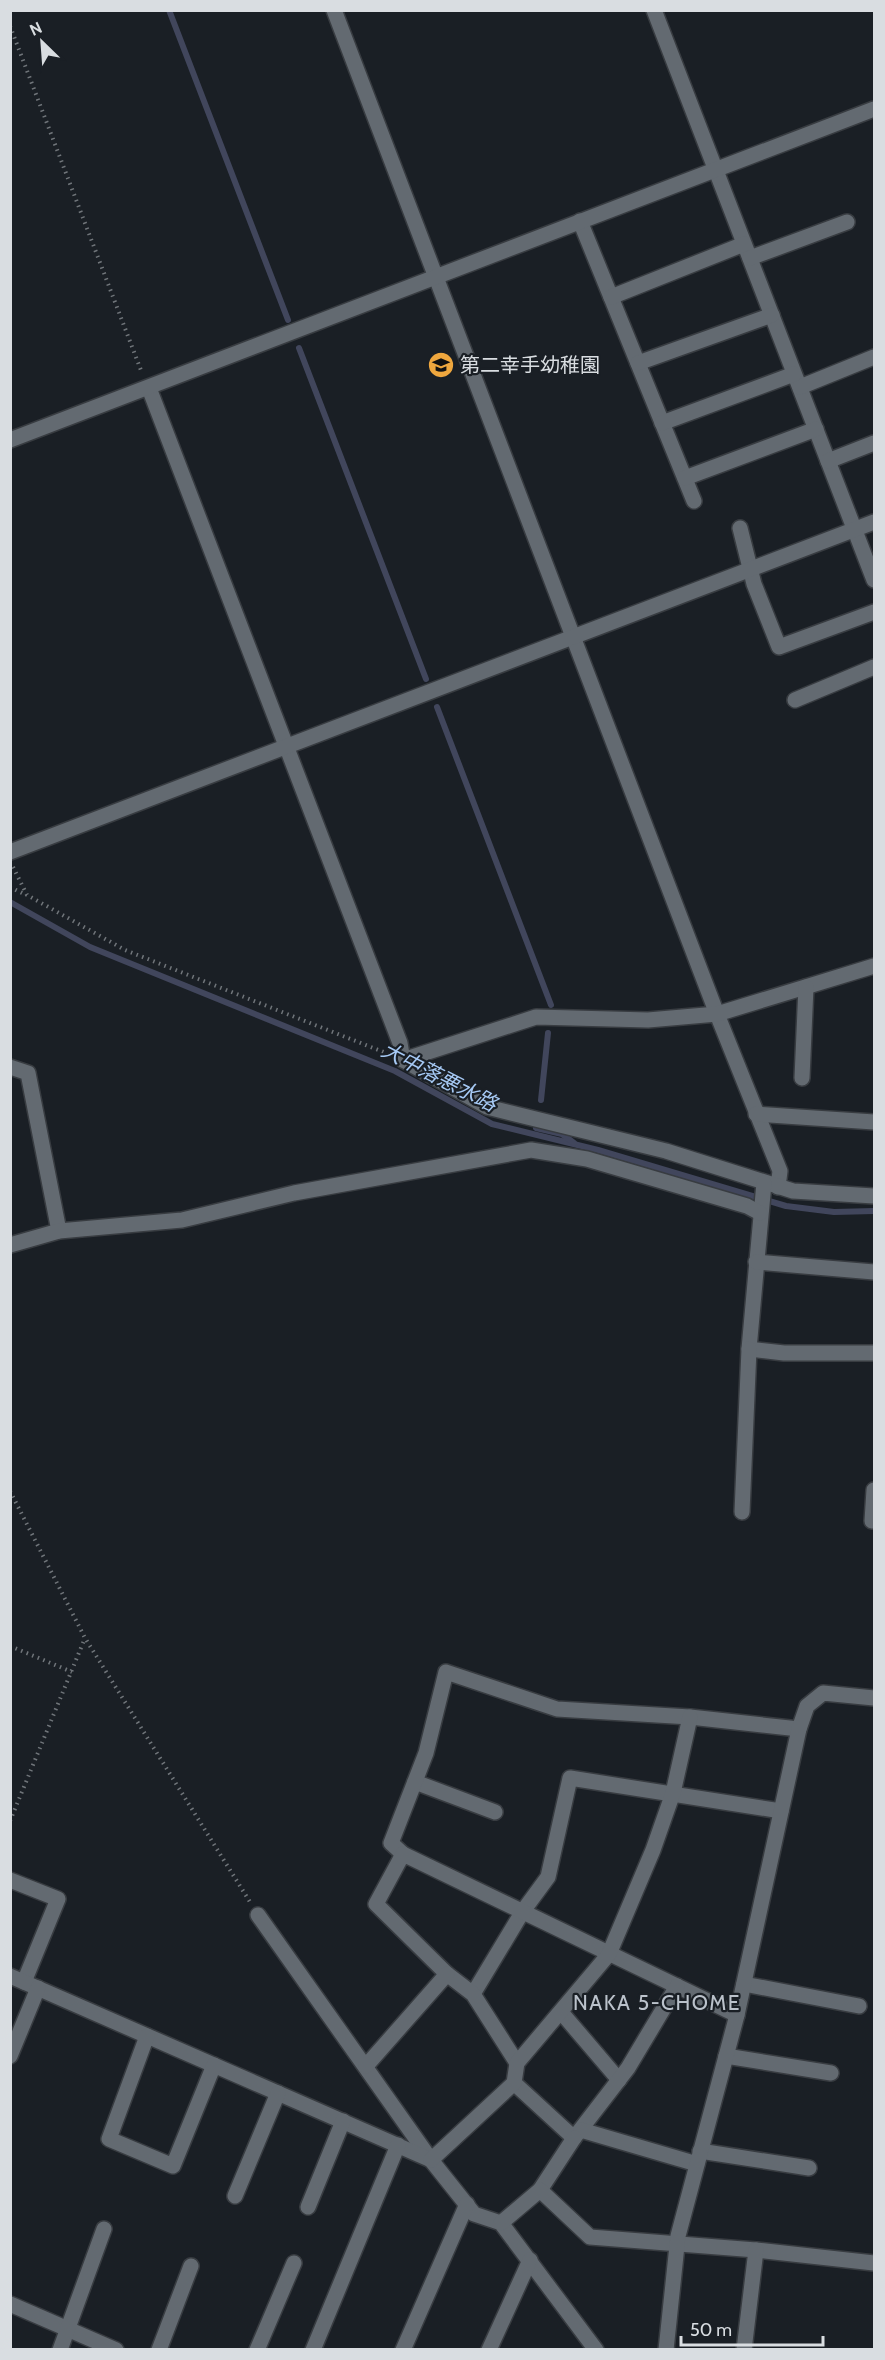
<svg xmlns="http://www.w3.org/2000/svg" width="885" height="2360" font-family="Cabin,'Noto Sans JP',sans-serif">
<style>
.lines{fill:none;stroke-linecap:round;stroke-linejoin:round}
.stream{stroke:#41465c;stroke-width:6}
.minor-casing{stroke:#383c41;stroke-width:18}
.path{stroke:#70757a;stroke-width:4;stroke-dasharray:1.5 4.5;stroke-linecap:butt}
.minor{stroke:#636a71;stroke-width:15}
.labels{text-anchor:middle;stroke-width:4.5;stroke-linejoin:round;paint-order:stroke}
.poi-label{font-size:20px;fill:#d9dde1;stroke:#1a1f25;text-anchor:start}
.water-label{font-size:21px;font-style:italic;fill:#a6c9f4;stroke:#1a1f25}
.neighbourhood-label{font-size:21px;letter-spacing:1.5px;fill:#bbc2cb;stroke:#1a1f25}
</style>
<rect width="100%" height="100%" fill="#1a1f25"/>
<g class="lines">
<g class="stream">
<path d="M169 10 288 320"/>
<path d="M299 348 426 679"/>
<path d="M437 707 551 1005"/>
<path d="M10 902 90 947 395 1071 492 1124 598 1150 786 1206 834 1212 874 1211"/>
<path d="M541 1100 548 1033"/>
<path d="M536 1128 562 1134 574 1143"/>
</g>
<g class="minor-casing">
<g id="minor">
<path d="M334 10 717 1014 780 1171 778 1187"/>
<path d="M654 10 874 580"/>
<path d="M580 221 694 501"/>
<path d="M750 258 847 222"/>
<path d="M611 297 744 244"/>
<path d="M638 363 772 315"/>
<path d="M800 387 874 357"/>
<path d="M149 388 400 1043 403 1060 536 1017 648 1020 717 1014 874 966"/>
<path d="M662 423 794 374"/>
<path d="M10 440 874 109"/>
<path d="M828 461 874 443"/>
<path d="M685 478 816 429"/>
<path d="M740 528 754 584 779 647 874 612"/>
<path d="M795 700 874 667"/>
<path d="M10 852 874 522"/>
<path d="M403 1060 487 1107 666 1151 793 1191 874 1196"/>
<path d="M10 1067 28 1073 59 1231"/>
<path d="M802 1078 806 987"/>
<path d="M756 1114 874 1122"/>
<path d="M764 1183 749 1349 784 1353H874"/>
<path d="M10 1245 59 1231 182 1220 294 1193 531 1150 587 1159 747 1206 760 1213"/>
<path d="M756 1262 874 1272"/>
<path d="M874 1490 872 1521H874"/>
<path d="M742 1512 749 1349"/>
<path d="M415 1782 495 1812"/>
<path d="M403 1854 391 1843 426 1753 446 1672 557 1709 690 1717 799 1729"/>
<path d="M10 1880 58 1899 24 1982"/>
<path d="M258 1915 431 2160 474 2214 501 2223 596 2350"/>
<path d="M10 1976 431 2160"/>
<path d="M744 1984 859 2006"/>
<path d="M473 1994 523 1911 548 1877 570 1778 781 1811"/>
<path d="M561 2012 619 2080"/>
<path d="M147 2036 109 2139 173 2166 214 2065"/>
<path d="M10 2056 38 1988"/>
<path d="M726 2056 831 2073"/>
<path d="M517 2063 473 1994 447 1974 376 1904 403 1854 737 2015"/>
<path d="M366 2066 447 1974"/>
<path d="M514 2083 574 2138 628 2068 677 1986"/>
<path d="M581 2130 697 2164"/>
<path d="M700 2151 809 2168"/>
<path d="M431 2160 514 2083 517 2063 609 1954 653 1850 673 1793 690 1717"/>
<path d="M540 2190 574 2138"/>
<path d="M235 2196 278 2093"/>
<path d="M308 2207 343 2121"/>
<path d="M501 2223 540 2190 590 2237 756 2250 874 2263"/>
<path d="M10 2304 116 2350"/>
<path d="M60 2350 104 2229"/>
<path d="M159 2350 191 2266"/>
<path d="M257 2350 294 2263"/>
<path d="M313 2350 398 2145"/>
<path d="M403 2350 467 2204"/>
<path d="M489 2350 530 2260"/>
<path d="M666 2350 678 2236 737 2015 799 1729 807 1706 823 1693 874 1698"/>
<path d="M744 2350 756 2250"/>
</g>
</g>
<g class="path">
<path d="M10 26 142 373"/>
<path d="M13 867 27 895 125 950 386 1053"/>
<path d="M10 887 26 895"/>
<path d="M10 1491 85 1638 250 1902"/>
<path d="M10 1646 72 1672"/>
<path d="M10 1821 85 1638"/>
</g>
<use href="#minor" class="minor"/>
</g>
<defs>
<g id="school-disc" transform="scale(1.35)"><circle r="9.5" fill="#efa73e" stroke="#1a1f25"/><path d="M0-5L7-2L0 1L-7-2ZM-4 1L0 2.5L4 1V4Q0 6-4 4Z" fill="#111"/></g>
</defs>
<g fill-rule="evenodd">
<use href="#school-disc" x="441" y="365"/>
</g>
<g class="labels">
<g class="poi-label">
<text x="460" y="372">第二幸手幼稚園</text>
</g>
<g class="water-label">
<text transform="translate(439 1077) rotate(27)" y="7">大中落悪水路</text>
</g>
<g class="neighbourhood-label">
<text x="657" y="2010">NAKA 5-CHOME</text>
</g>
</g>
<rect width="885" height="2360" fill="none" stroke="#d9dde1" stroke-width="24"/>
<g transform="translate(42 42) rotate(335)" stroke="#1a1f25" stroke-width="4.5" paint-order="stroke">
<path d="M0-4.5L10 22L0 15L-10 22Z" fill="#d9dde1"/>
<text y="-9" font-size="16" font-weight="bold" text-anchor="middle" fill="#d9dde1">N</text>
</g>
<path d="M681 2336v9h142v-9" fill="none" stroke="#d9dde1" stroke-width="3"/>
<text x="690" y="2336" font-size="18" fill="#d9dde1" stroke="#1a1f25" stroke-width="4.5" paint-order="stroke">50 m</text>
</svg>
